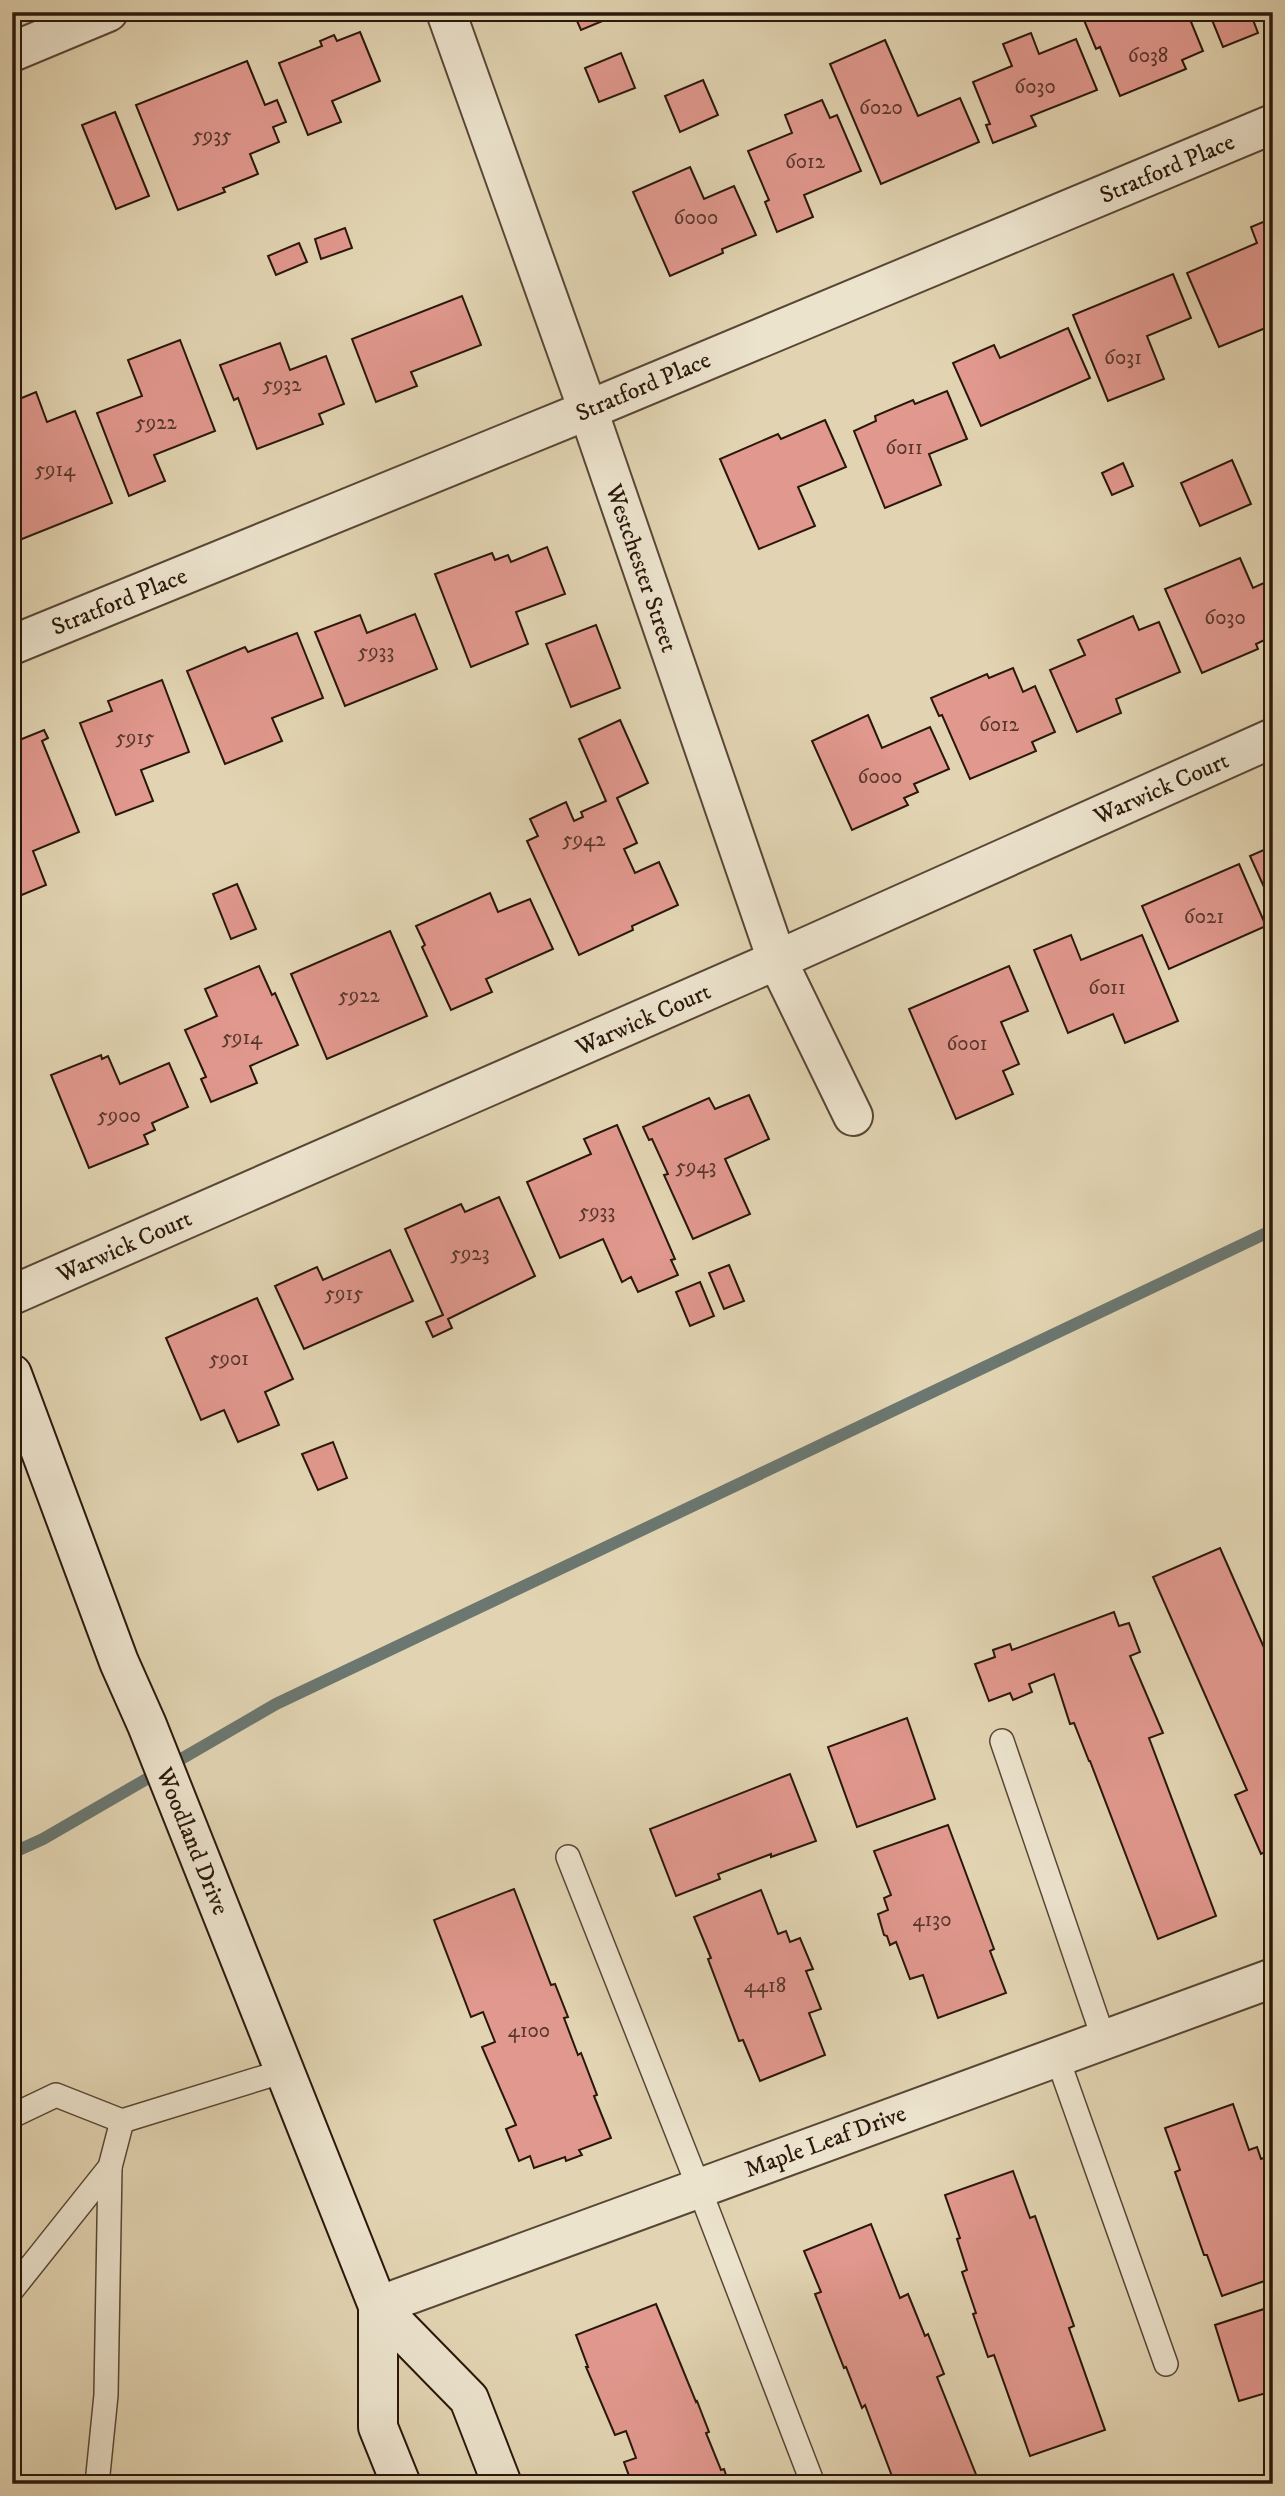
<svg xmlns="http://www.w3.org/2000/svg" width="1285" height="2496" font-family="'IM FELL DW Pica',serif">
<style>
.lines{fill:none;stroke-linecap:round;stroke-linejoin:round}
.stream{stroke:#6b7770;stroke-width:12}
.building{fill:#e1988e;stroke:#2a170b;stroke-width:2}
.service-casing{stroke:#584635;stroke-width:26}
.minor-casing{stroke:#584635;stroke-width:42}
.secondary-casing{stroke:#2a170b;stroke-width:42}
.service{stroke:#ece3cd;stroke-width:23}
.minor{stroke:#ece3cd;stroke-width:38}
.secondary{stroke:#ece3cd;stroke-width:38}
.labels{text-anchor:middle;stroke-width:5;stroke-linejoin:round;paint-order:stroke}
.number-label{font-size:21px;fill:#58372c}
.street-label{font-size:24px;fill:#2a170b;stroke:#ece3cd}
</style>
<rect width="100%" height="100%" fill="#e2d4b2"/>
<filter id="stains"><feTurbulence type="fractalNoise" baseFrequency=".00286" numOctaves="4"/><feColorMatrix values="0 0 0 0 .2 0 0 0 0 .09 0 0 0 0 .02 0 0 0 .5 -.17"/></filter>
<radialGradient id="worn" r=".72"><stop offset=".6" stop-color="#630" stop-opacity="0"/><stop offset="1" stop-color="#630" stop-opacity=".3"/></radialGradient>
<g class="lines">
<path class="stream" d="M12 1853 43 1839 276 1704 1273 1230"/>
</g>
<g class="building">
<path d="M573 12H624L581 30Z"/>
<path d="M943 12H961L946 19Z"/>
<path d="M1083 12H1187L1203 51 1182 60 1186 69 1120 96 1100 47 1096 49 1081 13Z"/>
<path d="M1214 12H1250L1258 33 1223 47 1212 20 1216 18Z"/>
<path d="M360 32 380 81 332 101 341 122 308 135 279 63 322 46 320 41 334 35 337 41Z"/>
<path d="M1031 33 1039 54 1076 39 1097 90 1031 116 1036 126 993 143 986 125 990 124 973 82 1012 66 1003 44Z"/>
<path d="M885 40 918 116 960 98 979 142 881 184 830 64Z"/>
<path d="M621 53 635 88 599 102 585 68Z"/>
<path d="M247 61 265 105 277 100 286 122 273 127 279 142 250 154 258 174 223 188 225 192 178 210 136 105Z"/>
<path d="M703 80 718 115 680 132 665 96Z"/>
<path d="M822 100 830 118 837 115 861 171 804 195 813 217 777 232 765 202 769 200 748 151 792 133 785 115Z"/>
<path d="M115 112 149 196 116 209 82 125Z"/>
<path d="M690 167 704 199 734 186 756 235 722 249 723 253 670 276 633 192Z"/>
<path d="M1273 218V325L1219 347 1187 273 1257 243 1251 227Z"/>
<path d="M345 228 352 248 321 259 315 239Z"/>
<path d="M299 243 307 262 276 275 268 256Z"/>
<path d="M1173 274 1191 318 1147 336 1164 379 1108 401 1073 315Z"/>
<path d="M462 296 481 345 411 372 417 386 376 402 352 339Z"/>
<path d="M1068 328 1090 378 981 426 953 363 994 345 1000 358Z"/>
<path d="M180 340 215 431 154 455 165 481 129 496 97 413 142 396 128 360Z"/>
<path d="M280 343 290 370 326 356 344 404 319 414 323 424 257 449 238 398 234 400 220 365Z"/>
<path d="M947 391 967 439 929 454 941 485 885 508 854 431 876 421 875 416 913 400 915 404Z"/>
<path d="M36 392 47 422 75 411 112 503 12 543V402Z"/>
<path d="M825 420 846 467 798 487 815 526 759 549 720 459 778 434 781 439Z"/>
<path d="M1232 460 1251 504 1200 526 1181 483Z"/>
<path d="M1123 463 1133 486 1112 495 1102 473Z"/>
<path d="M547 547 565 594 516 612 528 644 471 667 435 574 492 553 495 560 508 555 511 562Z"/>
<path d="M1240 558 1253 588 1266 582 1273 598V636L1256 644 1258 649 1202 673 1165 589Z"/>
<path d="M415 614 437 669 345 706 315 632 360 615 367 633Z"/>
<path d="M1133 616 1139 630 1159 622 1180 672 1116 699 1121 713 1077 732 1050 670 1085 655 1078 640Z"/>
<path d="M596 625 620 688 571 707 546 644Z"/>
<path d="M297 633 323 698 272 718 282 741 225 764 187 671 245 647 248 652Z"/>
<path d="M1013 668 1023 692 1035 686 1055 732 1032 742 1036 751 970 779 942 715 939 716 931 698 987 674 989 678Z"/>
<path d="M162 680 189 752 141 770 153 801 116 815 80 723 112 711 108 701Z"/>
<path d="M868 715 882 748 930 727 949 769 914 784 918 792 904 798 908 805 852 830 812 741Z"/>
<path d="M620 720 648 783 617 798 637 843 624 849 635 873 659 862 678 905 632 926 633 930 579 955 527 841 538 836 530 819 566 802 574 821 583 817 581 812 606 801 579 739Z"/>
<path d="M44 730 48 738 42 741 79 832 33 851 46 885 12 899V743Z"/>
<path d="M1273 846V907L1250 856Z"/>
<path d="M1239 864 1266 926 1169 969 1142 906Z"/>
<path d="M237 884 256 929 231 939 213 894Z"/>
<path d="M490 893 498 912 530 899 553 949 486 979 492 992 451 1010 422 947 425 945 416 926Z"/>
<path d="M390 931 427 1016 327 1059 291 974Z"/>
<path d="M1071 935 1081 960 1142 935 1178 1021 1125 1043 1113 1014 1068 1033 1034 950Z"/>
<path d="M259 966 272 995 275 993 298 1045 250 1066 257 1083 211 1102 201 1079 206 1077 185 1030 217 1016 205 989Z"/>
<path d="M1009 966 1028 1011 1001 1022 1019 1064 1003 1071 1013 1094 956 1119 909 1009Z"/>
<path d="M101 1055 102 1059 108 1056 120 1084 169 1063 188 1107 152 1123 155 1130 144 1135 148 1144 89 1168 51 1075Z"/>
<path d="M749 1095 769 1139 725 1159 750 1214 693 1239 664 1175 668 1174 652 1139 649 1140 643 1127 709 1098 715 1109Z"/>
<path d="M617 1125 675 1259 671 1260 678 1275 638 1292 631 1277 622 1282 603 1239 560 1258 527 1182 591 1154 584 1139Z"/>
<path d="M499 1197 535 1276 448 1319 452 1328 433 1337 426 1322 443 1315 405 1229 461 1204 465 1212Z"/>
<path d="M390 1250 413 1301 304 1349 275 1286 317 1267 323 1280Z"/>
<path d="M729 1265 744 1301 724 1309 709 1273Z"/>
<path d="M700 1282 714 1316 690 1326 676 1292Z"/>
<path d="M257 1298 293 1379 265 1392 279 1425 238 1442 224 1410 201 1420 166 1338Z"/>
<path d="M333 1442 347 1478 318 1490 302 1454Z"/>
<path d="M1220 1548 1273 1668V1857L1269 1850 1261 1854 1235 1795 1247 1790 1153 1577Z"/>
<path d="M1114 1612 1119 1626 1129 1623 1140 1652 1130 1656 1163 1733 1149 1738 1216 1916 1158 1939 1090 1761H1089L1074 1723 1070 1724 1054 1674 1029 1684 1032 1692 1013 1700 1010 1693 989 1701 975 1664 995 1657 993 1650 1010 1644 1012 1650Z"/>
<path d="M907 1718 935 1799 857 1827 828 1747Z"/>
<path d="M790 1774 816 1841 771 1857V1854L718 1874 720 1879 676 1896 650 1829Z"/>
<path d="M948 1825 994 1949 990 1951 1006 1993 938 2018 923 1975 910 1979 896 1942 890 1945 887 1936 884 1935 878 1914 888 1910 884 1898 891 1895 874 1851Z"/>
<path d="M514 1889 551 1985 555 1984 568 2017 564 2018 578 2055 581 2053 597 2095 594 2096 611 2138 579 2150 582 2155 566 2161 565 2157 534 2168 530 2156 519 2161 506 2129 516 2125 482 2047 495 2042 483 2012 471 2017 434 1920Z"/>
<path d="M761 1890 778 1934 786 1931 790 1942 800 1938 813 1969 806 1971 821 2009 809 2013 825 2055 760 2081 743 2040 739 2041 708 1959 711 1958 694 1917Z"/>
<path d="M1233 2104 1249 2150 1257 2147 1261 2159 1269 2156 1273 2165V2278L1222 2296 1207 2255H1204L1175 2172 1180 2170 1165 2128Z"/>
<path d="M1013 2171 1030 2218 1035 2216 1074 2326 1069 2328 1105 2430 1030 2456 994 2355 988 2357 973 2314 976 2313 962 2272 967 2270 957 2239 960 2238 945 2195Z"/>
<path d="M871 2224 900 2298 908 2294 925 2336 928 2334 944 2374 937 2377 977 2477 960 2484H895L865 2405 862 2408 846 2367 844 2368 815 2294 821 2292 804 2251Z"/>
<path d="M656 2304 696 2402 697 2401 709 2432 706 2433 721 2470 724 2469 729 2484H632L624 2462 636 2458 626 2431 615 2435 586 2367H588L576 2335Z"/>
<path d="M1273 2306V2391L1239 2401 1215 2325Z"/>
</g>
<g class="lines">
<g class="service-casing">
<g id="service">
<path d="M1002 1741 1104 2040"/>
<path d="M568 1857 699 2188 813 2484"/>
<path d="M1057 2057 1166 2364"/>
<path d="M12 2116 56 2095 122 2121 284 2071"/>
<path d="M12 2290 110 2167 122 2121"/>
<path d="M97 2484 106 2395 110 2167"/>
</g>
</g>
<g class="minor-casing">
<g id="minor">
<path d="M446 12 588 410 777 960 853 1116"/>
<path d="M12 52 108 12"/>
<path d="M12 645 588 410 1273 124"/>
<path d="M12 1295 777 960 1273 738"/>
<path d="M378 2306 1273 1978"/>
</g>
</g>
<g class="secondary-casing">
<g id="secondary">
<path d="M12 1374 119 1662 147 1725 378 2306V2427L401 2484"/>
<path d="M378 2306 469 2399 502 2484"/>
</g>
</g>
<use href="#service" class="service"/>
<use href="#minor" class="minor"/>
<use href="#secondary" class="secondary"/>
</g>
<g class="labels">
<g class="number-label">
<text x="1148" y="62">6038</text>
<text x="1035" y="93">6030</text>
<text x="881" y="114">6020</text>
<text x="212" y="142">5935</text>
<text x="805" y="168">6012</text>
<text x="696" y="224">6000</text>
<text x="1123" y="364">6031</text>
<text x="282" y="391">5932</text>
<text x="156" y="429">5922</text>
<text x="904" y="454">6011</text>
<text x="55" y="476">5914</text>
<text x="1225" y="624">6030</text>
<text x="376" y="658">5933</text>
<text x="999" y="731">6012</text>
<text x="135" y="744">5915</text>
<text x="880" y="783">6000</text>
<text x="584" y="846">5942</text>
<text x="1204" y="923">6021</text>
<text x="1107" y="994">6011</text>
<text x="359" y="1002">5922</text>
<text x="242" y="1044">5914</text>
<text x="967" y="1050">6001</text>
<text x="119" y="1122">5900</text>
<text x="696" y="1173">5943</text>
<text x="597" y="1218">5933</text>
<text x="470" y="1260">5923</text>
<text x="344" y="1300">5915</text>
<text x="229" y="1365">5901</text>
<text x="932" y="1926">4130</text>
<text x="765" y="1992">4418</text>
<text x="529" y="2037">4100</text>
</g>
<g class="street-label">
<text transform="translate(1167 168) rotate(-23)" y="8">Stratford Place</text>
<text transform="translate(643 386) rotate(-23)" y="8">Stratford Place</text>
<text transform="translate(642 568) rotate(71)" y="8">Westchester Street</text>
<text transform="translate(119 601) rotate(-22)" y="8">Stratford Place</text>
<text transform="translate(1161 788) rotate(-24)" y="8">Warwick Court</text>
<text transform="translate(643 1019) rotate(-24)" y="8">Warwick Court</text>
<text transform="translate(124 1246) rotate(-24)" y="8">Warwick Court</text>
<text transform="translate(193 1841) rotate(68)" y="8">Woodland Drive</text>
<text transform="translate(825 2141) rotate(-20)" y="8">Maple Leaf Drive</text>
</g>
</g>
<rect width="1285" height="2496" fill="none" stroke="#e2d4b2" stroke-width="42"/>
<rect x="14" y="14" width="1257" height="2468" fill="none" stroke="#2a170b" stroke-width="3.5"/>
<rect x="21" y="21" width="1243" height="2454" fill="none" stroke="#2a170b" stroke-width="2"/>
<rect width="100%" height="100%" filter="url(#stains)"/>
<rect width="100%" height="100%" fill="url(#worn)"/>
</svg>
